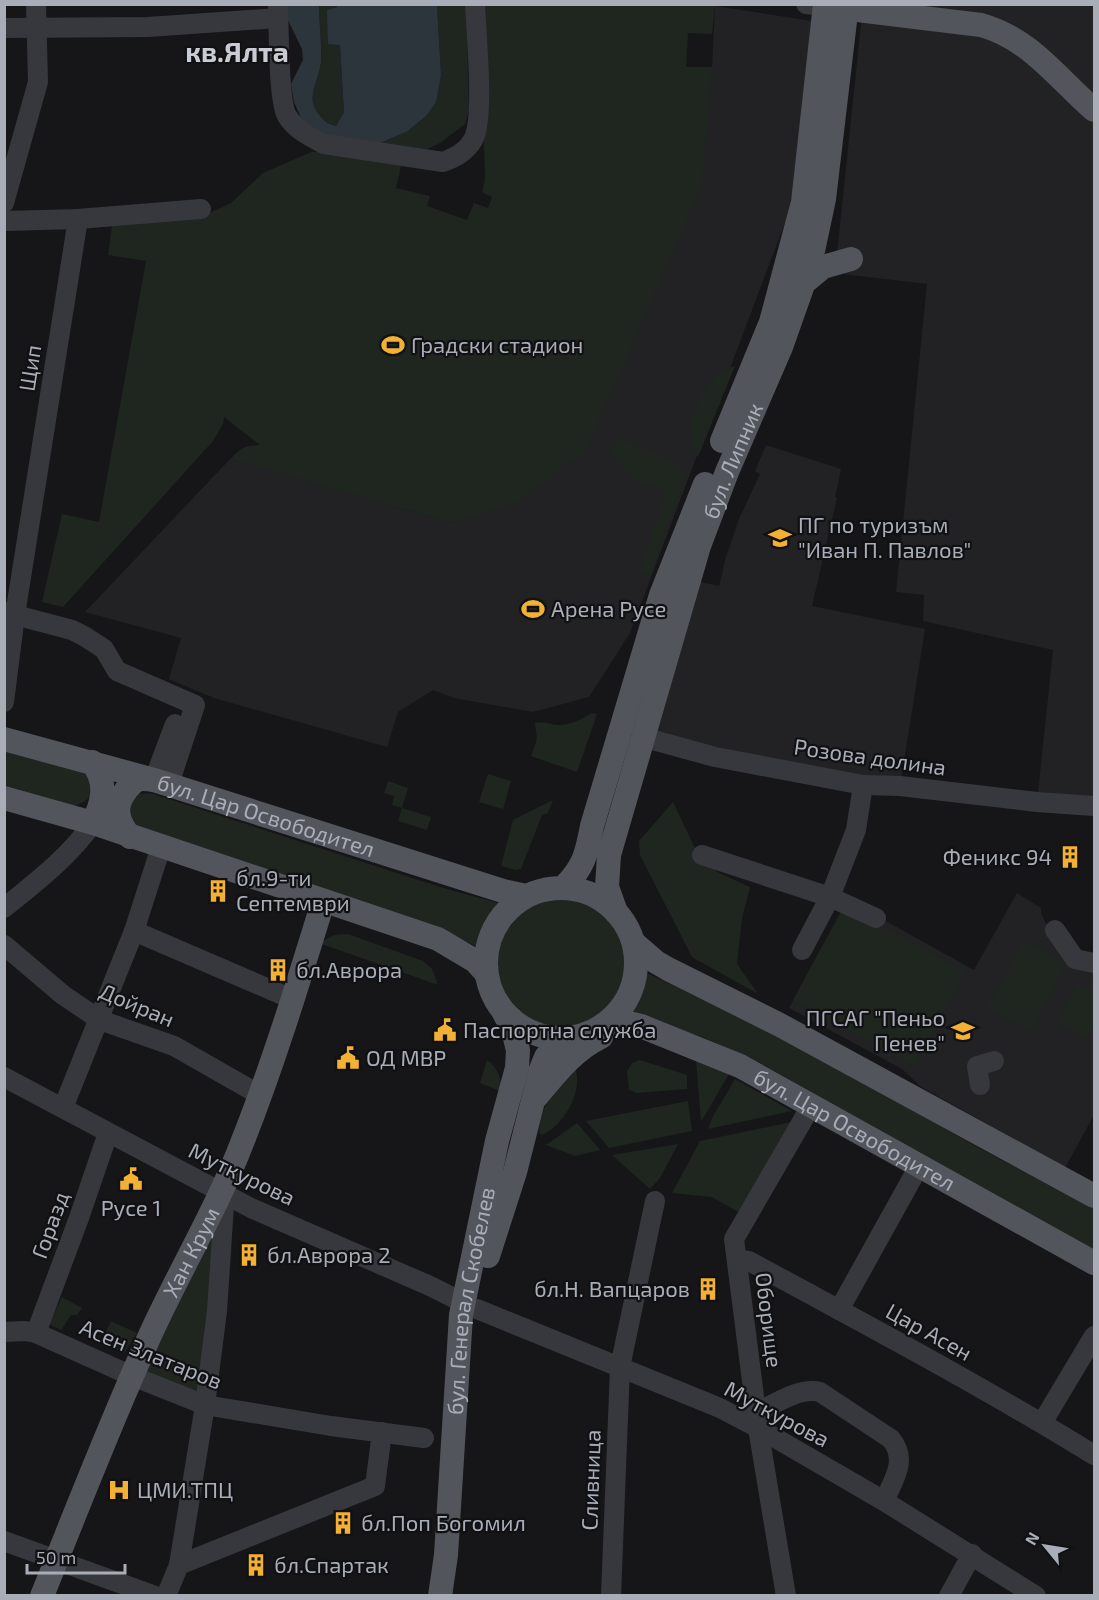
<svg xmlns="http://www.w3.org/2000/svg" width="1099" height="1600" font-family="'Exo 2',sans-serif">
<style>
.built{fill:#222225}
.green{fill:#1e261f}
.water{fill:#2c353c}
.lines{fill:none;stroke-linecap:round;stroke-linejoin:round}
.minor{stroke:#37383d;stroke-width:20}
.major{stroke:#53555c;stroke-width:24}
.labels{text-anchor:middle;stroke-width:4.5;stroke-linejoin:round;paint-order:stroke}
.poi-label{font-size:22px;fill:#a8adb8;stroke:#111113;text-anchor:start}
.street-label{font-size:22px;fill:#a8adb8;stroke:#111113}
.district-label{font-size:28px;font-weight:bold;fill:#c9ccd4;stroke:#111113}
</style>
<rect width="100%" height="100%" fill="#161618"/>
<g class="built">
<path d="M863 5H1094V806L1037 802 1053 650 923 621 924 595 896 592 927 284 835 273Z"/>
<path d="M715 6 812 21 800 160 786 220 630 633 589 697 533 712 454 698 433 690 398 712 387 747 214 698 169 679 181 638 85 612 231 458 453 523 712 67Z"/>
<path d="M766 445 841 469 835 497 837 498 812 606 925 629 900 786 634 738 687 579 719 586 726 557 739 519 760 474 755 471Z"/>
<path d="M1017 893 1041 908V913L1049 930 1094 966V1115L1065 1168 920 1086 902 1069 789 1008 848 900 974 970Z"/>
</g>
<g class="green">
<path d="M710 4 715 6 712 34 688 33 686 67H712L702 185 585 451 517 502 453 523 231 459C240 447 246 446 260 445L224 417 223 424 213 441 63 607 42 602 62 514 99 522 146 261 108 255 112 226 201 217 231 203 263 173 311 152 333 151 402 162 396 188 430 196 427 206 467 220 474 203 488 208 492 197 482 192 485 180 480 5Z"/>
<path d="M319 5H337V7L327 10 340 45 344 112 336 126C329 124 326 122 320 117 304 99 319 81 321 62 322 44 319 23 319 5Z"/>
<path d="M437 5H466L469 110 465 124 440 143 423 151 375 145 406 132 441 75Z"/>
<path d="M735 366 698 457C694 448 690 439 691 430 693 405 710 373 735 366Z"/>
<path d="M625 440 676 464 686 476 649 576 640 572 666 491 634 480 607 449 617 441Z"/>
<path d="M592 713 597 714 577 772 531 756 537 739 535 723C548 721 550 725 559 725 571 725 582 719 592 713Z"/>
<path d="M4 747 91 773 92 795 84 802 73 807 5 790Z"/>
<path d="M488 774 511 781 503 809 479 802Z"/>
<path d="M388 781 408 788 402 808 431 817 427 830 398 821 402 808 392 805 394 796 384 793Z"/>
<path d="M150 793 440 887 505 905C490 917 481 929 479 948L443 930 136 829 130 822 129 804 139 794Z"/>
<path d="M553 800 548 813 542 815 521 869 516 870 501 866 513 820Z"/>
<path d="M673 802 700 859 719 873 750 887 742 918 737 964 758 994 692 957 640 855 639 841Z"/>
<circle cx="561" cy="962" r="65"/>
<path d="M844 906 966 972 914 1066 793 1000Z"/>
<path d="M348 934 423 961 432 969 438 985 319 943 334 935Z"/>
<path d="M1025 940 1067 964 1031 1031 987 1008Z"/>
<path d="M638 969 746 1020 836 1067 977 1147 1094 1209V1253L759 1062 702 1037 656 1022 622 1017 636 992Z"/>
<path d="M1076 987H1094V1025L1085 1040 1057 1020Z"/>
<path d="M487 1060C497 1066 502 1080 502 1092L480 1083Z"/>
<path d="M640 1060 687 1075V1089L637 1093 629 1090 627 1071 632 1063Z"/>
<path d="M696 1060 729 1074 701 1122Z"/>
<path d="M575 1068C584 1091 563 1127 541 1135L539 1132C540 1106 557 1084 575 1068Z"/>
<path d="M735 1079 792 1111 708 1129 712 1118Z"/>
<path d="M688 1101 692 1131 609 1148 586 1121Z"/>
<path d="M802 1120 747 1217 712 1197 672 1193 700 1141Z"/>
<path d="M577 1123 600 1150 575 1156 546 1145Z"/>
<path d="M678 1144 660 1178 650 1189 612 1155Z"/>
<path d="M221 1193 205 1405 132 1376Z"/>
<path d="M62 1297 82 1308 77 1315H71L61 1330 49 1324Z"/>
<path d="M111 1321 137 1333 124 1353 107 1345 103 1339Z"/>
</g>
<path class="water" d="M337 4 437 5 441 75 436 102 426 116 406 132 375 145 321 134 302 120 294 102 291 84 303 60 302 49 288 20 287 5H319C319 23 322 43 321 62 319 81 304 99 320 116 325 122 328 124 336 126L344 112 340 45 328 44 327 10 337 7Z"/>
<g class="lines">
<g class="minor">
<path d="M278 4C279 26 278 101 287 116 296 130 310 137 324 144L443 162C456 157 466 152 473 140 485 118 476 34 475 4"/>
<path d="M806 4 825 6"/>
<path d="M4 28 148 27 278 18"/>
<path d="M4 203 38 82 36 4"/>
<path d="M4 221 78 219 201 209"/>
<path d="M4 612 72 630 84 636 104 649 117 671 195 705 169 784"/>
<path d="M4 702 15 615 78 219"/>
<path d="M642 737 715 757 863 785 900 786 1037 802 1094 806"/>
<path d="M154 780 175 724"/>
<path d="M702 855 830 897 876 918"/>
<path d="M4 908C36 882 69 857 93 823"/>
<path d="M1055 930 1075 959 1094 963"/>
<path d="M134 931 292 999"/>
<path d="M4 945 63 995 100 1020 174 1046 260 1095"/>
<path d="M802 950 830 897 856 830 863 785"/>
<path d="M4 1077 251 1208 430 1286 464 1303"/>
<path d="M980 1085 977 1066 994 1061"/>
<path d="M63 1108 134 931 161 847"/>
<path d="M737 1259 749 1261C865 1324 982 1386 1094 1455"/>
<path d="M477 1309 720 1408 758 1428 884 1501 1036 1596"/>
<path d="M839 1310 919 1166"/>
<path d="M4 1332 25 1331 36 1333 132 1376 205 1405 331 1426 424 1438"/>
<path d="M36 1333 79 1218 108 1133"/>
<path d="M756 1413C775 1404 799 1387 820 1392L891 1439C908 1460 894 1479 884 1501"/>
<path d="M1042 1423 1094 1336"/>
<path d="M4 1541 155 1596"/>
<path d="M179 1565 375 1486 382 1432"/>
<path d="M166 1596 179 1565 205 1405 217 1311 224 1205 218 1197"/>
<path d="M611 1596 620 1367 655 1201"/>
<path d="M786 1596 758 1428 734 1239 811 1106"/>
<path d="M949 1596 972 1554"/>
</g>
<g class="major">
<path d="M833 7 981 25C1031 39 1057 78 1094 110"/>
<path d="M806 281 823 267 851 259"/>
<path d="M722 441 771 322 803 202 825 4"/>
<path id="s1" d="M4 739 154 780 503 891 526 896"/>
<path d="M92 762C108 782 103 802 93 823"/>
<path d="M4 798 93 823 438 939 475 961 486 973"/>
<path d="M130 837C117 821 113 806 127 789 130 785 134 781 139 779 143 778 150 780 154 780"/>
<path d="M564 887C584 867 587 853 592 826L661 595 705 484"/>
<circle cx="561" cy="963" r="75"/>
<path id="s2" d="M616 912 607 887 609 855 699 546 727 472 781 347 810 265 824 199 847 4"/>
<path d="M634 943 656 962 668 969 780 1025 1094 1196"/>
<path id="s3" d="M605 1024 628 1023 641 1026 740 1066 1094 1263"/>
<path d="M537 1096C556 1073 574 1050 601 1037"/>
<path d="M488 1256 515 1172 541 1069 546 1057 564 1038"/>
<path id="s4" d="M42 1596C78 1507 112 1418 152 1331 181 1268 217 1208 242 1143 273 1065 298 983 323 902"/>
<path id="s5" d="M440 1596 446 1555 461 1315 497 1141 517 1068 518 1050 513 1030 504 1013"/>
</g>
</g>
<defs>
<g id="stadium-bare" transform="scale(1.8)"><path d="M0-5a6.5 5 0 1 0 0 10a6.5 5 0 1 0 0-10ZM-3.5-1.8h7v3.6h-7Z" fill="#f2b134" stroke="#111113" stroke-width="2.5" paint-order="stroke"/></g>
<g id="university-bare" transform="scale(1.8)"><path d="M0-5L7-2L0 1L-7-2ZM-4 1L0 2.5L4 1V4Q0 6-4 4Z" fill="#f2b134" stroke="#111113" stroke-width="2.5" paint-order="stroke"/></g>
<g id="building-bare" transform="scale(1.8)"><path d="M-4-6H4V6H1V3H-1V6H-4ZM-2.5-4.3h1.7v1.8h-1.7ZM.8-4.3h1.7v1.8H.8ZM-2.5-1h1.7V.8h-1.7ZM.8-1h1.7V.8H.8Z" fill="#f2b134" stroke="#111113" stroke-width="2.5" paint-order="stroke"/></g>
<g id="civic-bare" transform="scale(1.8)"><path d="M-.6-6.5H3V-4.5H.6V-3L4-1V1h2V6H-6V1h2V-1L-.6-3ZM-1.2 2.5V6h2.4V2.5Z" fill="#f2b134" stroke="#111113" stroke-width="2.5" paint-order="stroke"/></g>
<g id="school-bare" transform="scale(1.8)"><path d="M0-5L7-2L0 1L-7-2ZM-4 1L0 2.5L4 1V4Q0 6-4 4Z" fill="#f2b134" stroke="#111113" stroke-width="2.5" paint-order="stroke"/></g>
<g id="hospital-bare" transform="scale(1.8)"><path d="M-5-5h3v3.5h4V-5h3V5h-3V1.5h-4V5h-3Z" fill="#f2b134" stroke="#111113" stroke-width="2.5" paint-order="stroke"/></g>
</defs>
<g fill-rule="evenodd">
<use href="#stadium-bare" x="393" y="345"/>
<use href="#university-bare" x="780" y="538"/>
<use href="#stadium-bare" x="533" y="609"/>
<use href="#building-bare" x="1070" y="857"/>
<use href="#building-bare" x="218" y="891"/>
<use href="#building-bare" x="278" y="970"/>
<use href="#civic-bare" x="445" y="1030"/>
<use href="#school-bare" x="963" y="1031"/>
<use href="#civic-bare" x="348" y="1058"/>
<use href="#civic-bare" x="131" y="1179"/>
<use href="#building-bare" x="249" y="1255"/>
<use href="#building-bare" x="708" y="1289"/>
<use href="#hospital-bare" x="119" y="1490"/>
<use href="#building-bare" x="343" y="1523"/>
<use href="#building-bare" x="256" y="1565"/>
</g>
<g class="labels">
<g class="poi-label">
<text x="411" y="353">Градски стадион</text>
<text x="798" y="533">ПГ по туризъм<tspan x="798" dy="25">"Иван П. Павлов"</tspan></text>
<text x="551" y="617">Арена Русе</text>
<text x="1052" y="865" text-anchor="end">Феникс 94</text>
<text x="236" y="886">бл.9-ти<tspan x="236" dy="25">Септември</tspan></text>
<text x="296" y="978">бл.Аврора</text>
<text x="945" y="1026" text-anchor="end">ПГСАГ "Пеньо<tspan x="945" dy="25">Пенев"</tspan></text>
<text x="463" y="1038">Паспортна служба</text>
<text x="366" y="1066">ОД МВР</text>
<text x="131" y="1216" text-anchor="middle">Русе 1</text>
<text x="267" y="1263">бл.Аврора 2</text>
<text x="690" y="1297" text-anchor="end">бл.Н. Вапцаров</text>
<text x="137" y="1498">ЦМИ.ТПЦ</text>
<text x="361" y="1531">бл.Поп Богомил</text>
<text x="274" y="1573">бл.Спартак</text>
</g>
<g class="street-label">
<text transform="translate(30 368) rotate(-81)" y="8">Щип</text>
<text dy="8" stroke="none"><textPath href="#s2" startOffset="472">бул. Липник</textPath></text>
<text transform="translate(870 757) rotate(8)" y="8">Розова долина</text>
<text dy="8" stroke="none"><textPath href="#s1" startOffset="273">бул. Цар Освободител</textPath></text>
<text transform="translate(137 1005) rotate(23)" y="8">Дойран</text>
<text dy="8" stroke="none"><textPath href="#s3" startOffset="274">бул. Цар Освободител</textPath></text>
<text transform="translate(242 1174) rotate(26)" y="8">Муткурова</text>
<text transform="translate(50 1225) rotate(-70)" y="8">Горазд</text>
<text dy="8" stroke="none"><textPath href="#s4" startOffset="375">Хан Крум</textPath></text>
<text dy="8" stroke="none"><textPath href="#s5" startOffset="297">бул. Генерал Скобелев</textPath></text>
<text transform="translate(769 1320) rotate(83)" y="8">Оборище</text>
<text transform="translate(929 1332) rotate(29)" y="8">Цар Асен</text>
<text transform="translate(151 1354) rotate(22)" y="8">Асен Златаров</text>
<text transform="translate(777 1414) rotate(28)" y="8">Муткурова</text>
<text transform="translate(591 1480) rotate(-88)" y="8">Сливница</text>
</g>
<g class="district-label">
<text x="237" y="62">кв.Ялта</text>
</g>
</g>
<rect width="1099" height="1600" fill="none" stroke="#a8adb8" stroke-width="12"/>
<g transform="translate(1045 1546) rotate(300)" stroke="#111113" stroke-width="4.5" paint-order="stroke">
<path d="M0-4.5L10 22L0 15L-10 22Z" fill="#a8adb8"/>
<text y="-9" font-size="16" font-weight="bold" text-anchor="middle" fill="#a8adb8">N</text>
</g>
<path d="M27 1564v9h98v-9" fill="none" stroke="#a8adb8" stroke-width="3"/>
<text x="36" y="1564" font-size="18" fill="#a8adb8" stroke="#111113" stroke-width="4.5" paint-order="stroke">50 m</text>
</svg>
